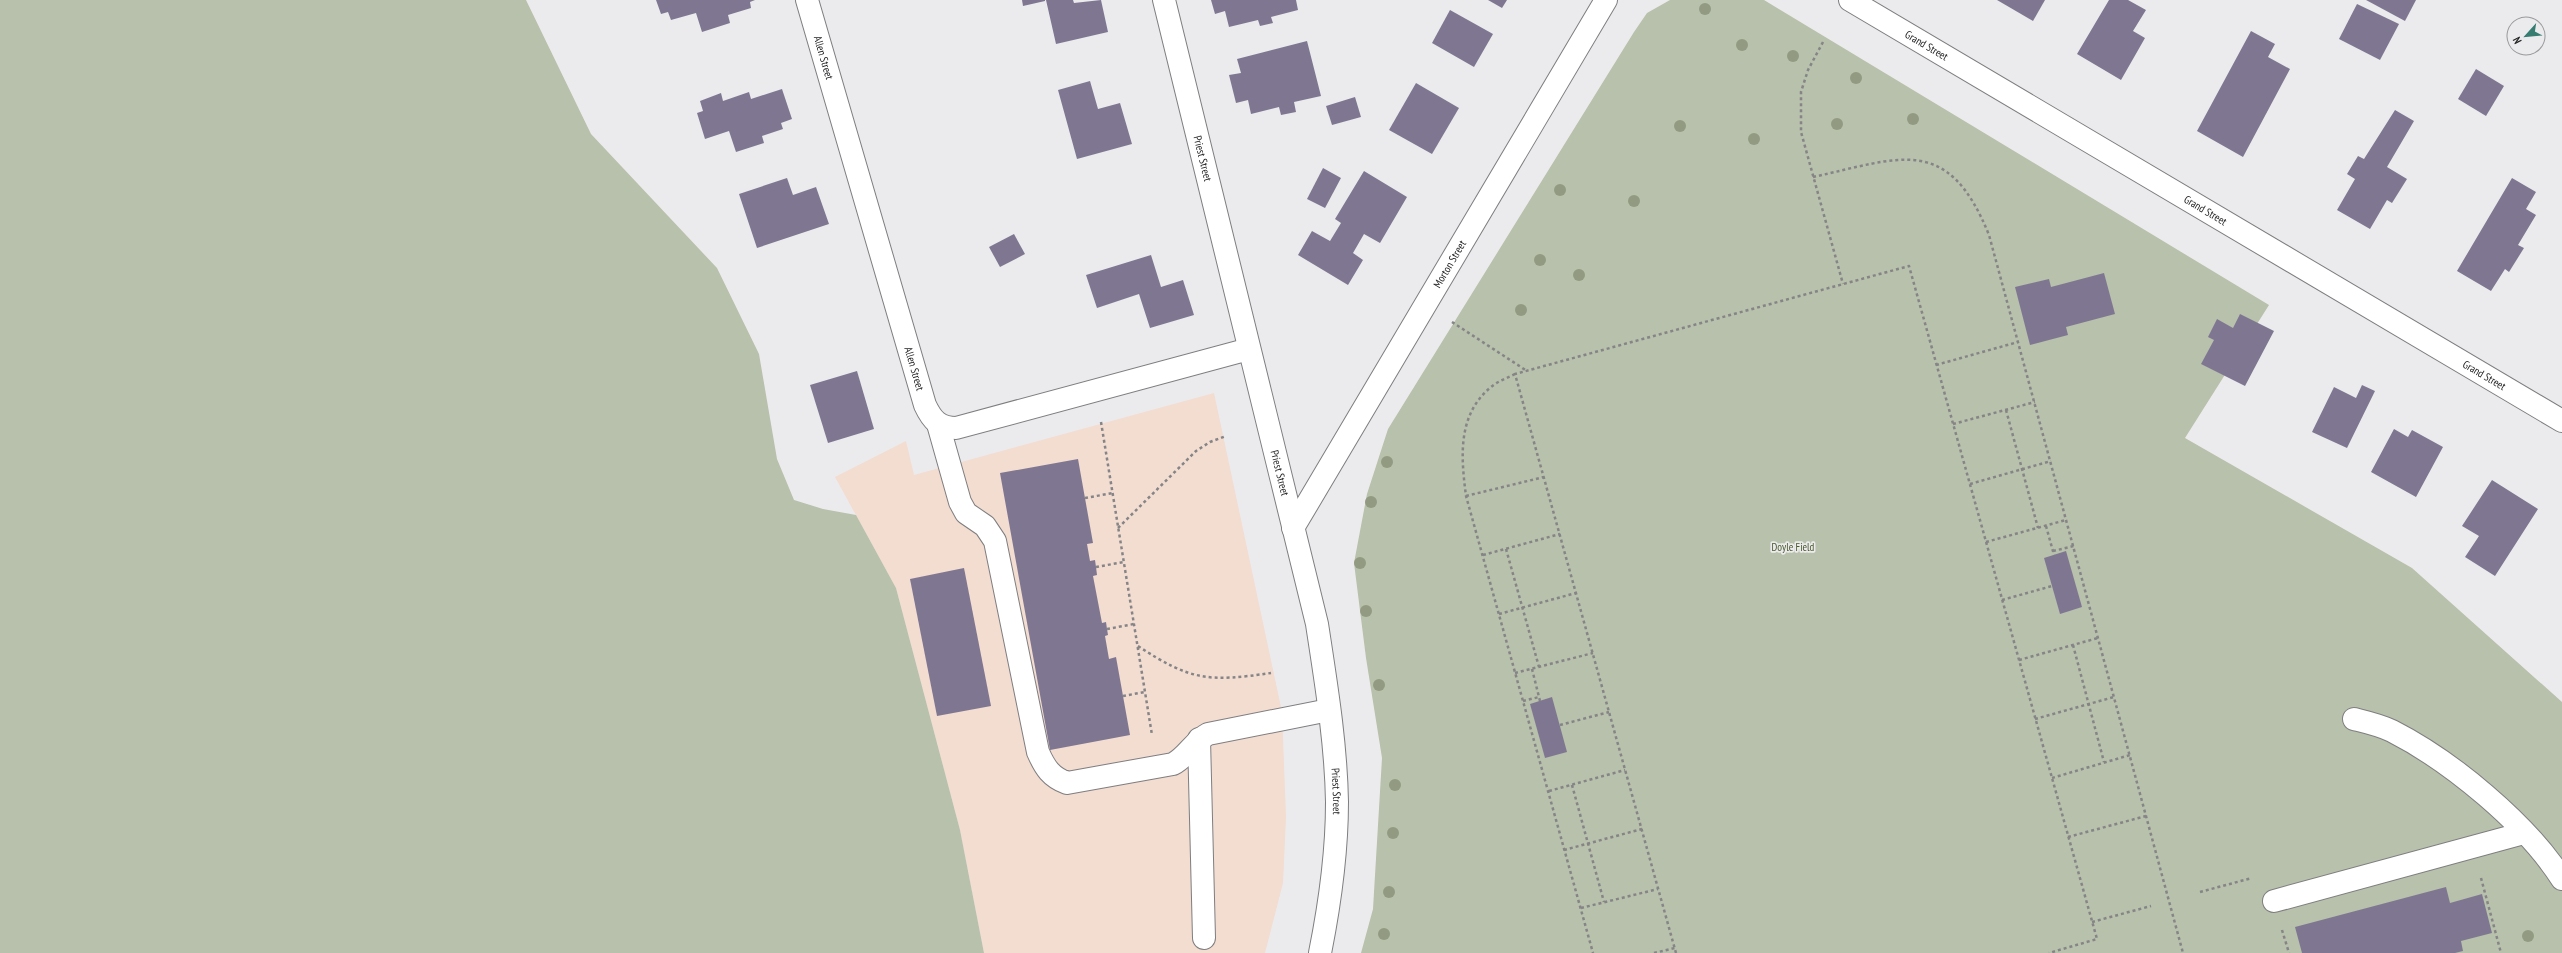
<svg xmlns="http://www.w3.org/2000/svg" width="2562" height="953" font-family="'PT Sans Narrow',sans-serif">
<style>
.education{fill:#f3dcd0}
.green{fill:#b8c1ab}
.building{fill:#7f7792}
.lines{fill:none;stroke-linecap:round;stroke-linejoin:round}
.minor-casing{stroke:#7e7e80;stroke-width:24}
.major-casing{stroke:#7e7e80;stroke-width:24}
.path{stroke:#858587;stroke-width:2.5;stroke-dasharray:3 3;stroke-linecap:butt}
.minor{stroke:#fff;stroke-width:22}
.major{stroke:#fff;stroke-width:22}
.tree{fill:#929a82}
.labels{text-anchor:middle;stroke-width:3.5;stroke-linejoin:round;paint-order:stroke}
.street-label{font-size:11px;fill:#1f1f20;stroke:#ebebed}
.park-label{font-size:11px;fill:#49582a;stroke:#ebebed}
</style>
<rect width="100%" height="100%" fill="#ebebed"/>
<path class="education" d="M1214 393 1282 712 1286 817 1283 883 1265 953H984L960 830 896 588 835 477 906 441 914 475Z"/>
<g class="green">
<path d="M0 0H526L591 134 717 268 759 354 777 459 794 500 823 509 856 515 896 588 960 830 984 953H0Z"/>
<path d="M1670 0H1764L2269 305 2185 438 2412 568 2562 702V953H1361L1373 909 1382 758 1366 658 1354 563 1367 494 1388 429 1634 32 1647 13Z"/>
</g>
<g class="building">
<path d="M656 0H755L750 2 751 8 728 15 730 23 702 32 696 13 671 20 668 12 661 14Z"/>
<path d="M1022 0H1045V1L1023 6Z"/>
<path d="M1046 0H1073L1074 3 1101 0 1108 32 1056 44Z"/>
<path d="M1211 0H1296L1298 10 1271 17 1273 23 1260 26 1258 20 1229 27 1225 11 1215 14Z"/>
<path d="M1488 0H1507L1502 8Z"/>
<path d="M1997 0H2045L2033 21Z"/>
<path d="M2109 0H2128L2146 10 2133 31 2145 38 2121 80 2077 54Z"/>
<path d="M2366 0H2416L2405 21Z"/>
<path d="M2357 4 2399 24 2380 60 2339 39Z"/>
<path d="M1450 10 1493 34 1474 67 1432 43Z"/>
<path d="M2251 31 2275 44 2268 57 2290 69 2243 157 2197 131Z"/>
<path d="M1307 41 1321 96 1294 102 1296 112 1281 115 1279 107 1251 114 1248 100 1236 103 1229 75 1241 73 1237 59Z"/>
<path d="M2476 69 2504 86 2486 116 2458 99Z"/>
<path d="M1090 81 1098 109 1120 103 1132 144 1077 159 1058 90Z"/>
<path d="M1416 83 1459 108 1432 154 1389 130Z"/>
<path d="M782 89 792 119 781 123 783 129 762 136 764 143 736 152 729 131 705 139 697 113 703 111 700 101 721 93 723 101 749 92 751 99Z"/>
<path d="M1355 97 1361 117 1332 125 1326 106Z"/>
<path d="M2395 110 2414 121 2387 167 2407 179 2392 203 2387 200 2370 229 2337 210 2355 179 2347 174 2358 156 2364 159Z"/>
<path d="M1323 168 1341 178 1325 208 1307 199Z"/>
<path d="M1364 171 1407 197 1380 243 1364 234 1353 253 1363 260 1348 285 1298 255 1312 231 1330 241 1341 223 1335 219Z"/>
<path d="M787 178 793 195 816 187 829 224 757 248 739 194Z"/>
<path d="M2512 178 2536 192 2526 209 2536 215 2518 245 2524 248 2509 272 2505 269 2491 291 2457 271Z"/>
<path d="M1014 234 1025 254 1000 267 989 247Z"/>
<path d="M1151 255 1161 287 1183 280 1194 315 1150 328 1139 294 1097 308 1086 275Z"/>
<path d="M2104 273 2115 314 2066 327 2068 335 2030 345 2015 287 2049 279 2051 287Z"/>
<path d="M2240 314 2274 331 2245 386 2201 364 2214 340 2208 337 2217 319 2233 328Z"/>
<path d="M857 371 874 429 828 443 810 385Z"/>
<path d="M2362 385 2375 391 2347 448 2312 432 2334 387 2356 398Z"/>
<path d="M2394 429 2408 437 2412 430 2443 447 2416 497 2371 472Z"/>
<path d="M1078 459 1093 543 1087 544 1090 561 1095 560 1096 567 1097 575 1093 576 1102 623 1106 622 1107 629 1108 635 1105 636 1109 659 1116 657 1130 735 1050 750 1000 473Z"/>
<path d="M2492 480 2538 509 2495 576 2465 557 2479 536 2462 526Z"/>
<path d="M2066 551 2082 607 2060 614 2044 558Z"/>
<path d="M964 568 991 706 937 716 910 579Z"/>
<path d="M1552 697 1567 752 1545 758 1530 704Z"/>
<path d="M2446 887 2450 903 2482 894 2492 933 2461 941 2463 951 2455 953H2302L2295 927Z"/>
</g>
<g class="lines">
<g class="minor-casing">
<g id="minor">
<path id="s1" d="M807 0 925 405C932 420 939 428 956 428L1249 349"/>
<path id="s2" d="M1850 0 2562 421"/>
<path d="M938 424 960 502 966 513 985 526 995 541 1038 752C1045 768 1051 777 1067 783L1173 764C1187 757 1193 742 1208 734L1329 710"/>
<path id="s3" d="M1293 528 1606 0"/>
<path d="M2354 719C2366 722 2380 725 2392 731 2451 761 2526 823 2562 879"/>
<path d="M1199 739 1204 938"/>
<path d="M2274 901 2524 833"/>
</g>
</g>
<g class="major-casing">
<g id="major">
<path id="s4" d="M1164 0 1317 624C1326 683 1336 743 1337 802 1337 853 1330 903 1320 953"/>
</g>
</g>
<g class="path">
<path d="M1823 42 1808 70 1801 92V132L1843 284"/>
<path d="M1813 177C1900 158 1948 133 1989 235L2183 953"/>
<path d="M1452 322 1527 371"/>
<path d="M1936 365 2018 342"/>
<path d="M1515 374C1507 378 1498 381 1491 387 1457 415 1461 457 1466 496L1593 953"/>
<path d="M2006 410 2038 528"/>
<path d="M1101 422 1152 735"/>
<path d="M1953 424 2035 402"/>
<path d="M1970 484 2051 461"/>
<path d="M1466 496 1544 477"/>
<path d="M1085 498 1113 493"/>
<path d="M2046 526 2054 555"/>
<path d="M1118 528 1196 451 1210 442 1226 436"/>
<path d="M1986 542 2066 520"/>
<path d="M1506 549 1539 667"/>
<path d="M2053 551 2074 546"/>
<path d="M1483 555 1560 534"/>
<path d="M1096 567 1124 562"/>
<path d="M2002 600 2052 586"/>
<path d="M1499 614 1576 593"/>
<path d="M1107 629 1134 624"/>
<path d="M2073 645 2104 762"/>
<path d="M1138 646C1191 681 1209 682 1271 673"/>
<path d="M2019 660 2098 638"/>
<path d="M1532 669 1540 701"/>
<path d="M1515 673 1593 653"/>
<path d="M1123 696 1145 692"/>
<path d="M1523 701 1539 697"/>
<path d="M2035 719 2114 697"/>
<path d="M1560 725 1609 712"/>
<path d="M2052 778 2130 755"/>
<path d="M1572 785 1604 902"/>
<path d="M1549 791 1625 770"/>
<path d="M2068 837 2146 816"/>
<path d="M1564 850 1642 829"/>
<path d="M2481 878 2501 953"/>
<path d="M2200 892 2252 878"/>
<path d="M1581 908 1658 889"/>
<path d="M2092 922 2151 906"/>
<path d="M2282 930 2289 953"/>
<path d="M1654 953 1675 948"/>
<path d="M1676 953 1515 374 1909 266 2097 939 2049 953"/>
</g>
<use href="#minor" class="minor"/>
<use href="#major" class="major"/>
</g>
<g class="tree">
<circle cx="1705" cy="9" r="6"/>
<circle cx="1742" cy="45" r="6"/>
<circle cx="1793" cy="56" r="6"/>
<circle cx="1856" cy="78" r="6"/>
<circle cx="1913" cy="119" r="6"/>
<circle cx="1837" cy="124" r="6"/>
<circle cx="1680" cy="126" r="6"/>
<circle cx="1754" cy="139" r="6"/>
<circle cx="1560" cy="190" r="6"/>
<circle cx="1634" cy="201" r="6"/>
<circle cx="1540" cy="260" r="6"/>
<circle cx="1579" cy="275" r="6"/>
<circle cx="1521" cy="310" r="6"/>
<circle cx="1387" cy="462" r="6"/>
<circle cx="1371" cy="502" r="6"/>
<circle cx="1360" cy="563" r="6"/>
<circle cx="1366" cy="611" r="6"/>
<circle cx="1379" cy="685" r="6"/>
<circle cx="1395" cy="785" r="6"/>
<circle cx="1393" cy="833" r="6"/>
<circle cx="1389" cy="892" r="6"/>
<circle cx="1384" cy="934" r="6"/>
<circle cx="2528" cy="936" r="6"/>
</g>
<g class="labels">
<g class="street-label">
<text dy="4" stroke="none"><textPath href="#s2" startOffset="89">Grand Street</textPath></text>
<text dy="4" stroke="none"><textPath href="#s1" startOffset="60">Allen Street</textPath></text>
<text dy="4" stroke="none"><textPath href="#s4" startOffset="163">Priest Street</textPath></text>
<text dy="4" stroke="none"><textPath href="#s2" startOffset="413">Grand Street</textPath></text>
<text dy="4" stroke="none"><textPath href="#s3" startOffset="307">Morton Street</textPath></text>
<text dy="4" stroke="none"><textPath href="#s1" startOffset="384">Allen Street</textPath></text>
<text dy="4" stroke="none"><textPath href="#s2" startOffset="737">Grand Street</textPath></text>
<text dy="4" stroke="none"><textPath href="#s4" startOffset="487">Priest Street</textPath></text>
<text dy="4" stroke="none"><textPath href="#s4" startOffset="811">Priest Street</textPath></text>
</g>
<g class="park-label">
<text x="1793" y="551">Doyle Field</text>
</g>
</g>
<g transform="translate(2526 36) rotate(243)"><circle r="19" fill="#ebebed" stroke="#99999b"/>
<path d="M0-3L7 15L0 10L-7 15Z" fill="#367c71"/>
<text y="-6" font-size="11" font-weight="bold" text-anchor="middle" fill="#1f1f20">N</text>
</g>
</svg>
